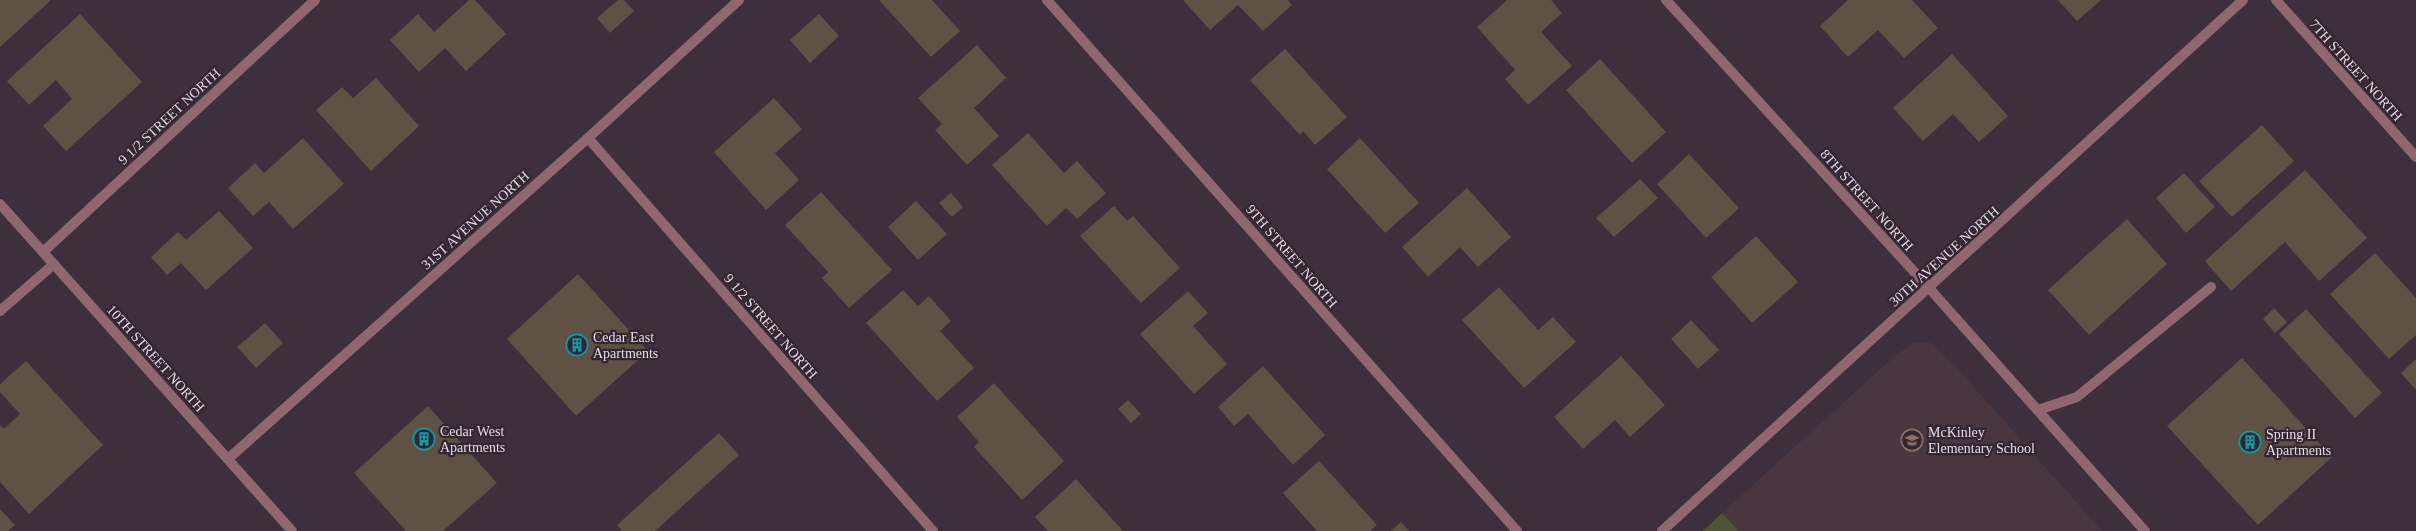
<svg xmlns="http://www.w3.org/2000/svg" width="2416" height="531" font-family="'Times New Roman',serif">
<style>
.education{fill:#49363e}
.green{fill:#505436}
.building{fill:#5f5143}
.lines{fill:none;stroke-linecap:round;stroke-linejoin:round}
.service{stroke:#906770;stroke-width:10}
.minor{stroke:#906770;stroke-width:10}
.labels{text-anchor:middle;stroke-width:4.5;stroke-linejoin:round;paint-order:stroke}
.street-label{font-size:14px;fill:#e6dde5;stroke:#332532}
.poi-label{font-size:14px;fill:#e6dde5;stroke:#332532;text-anchor:start}
</style>
<rect width="100%" height="100%" fill="#3d2f3c"/>
<path class="education" d="M1915 342 1931 343 1957 368 2102 531H1739L1722 513 1897 354Z"/>
<path class="green" d="M1722 513 1739 531H1703Z"/>
<g class="building">
<path d="M0 0H51L0 47Z"/>
<path d="M469 0H475L506 34 466 71 445 48 419 72 390 40 418 14 434 32Z"/>
<path d="M618 0H624L634 11 610 33 597 18Z"/>
<path d="M879 0H932L960 31 931 57Z"/>
<path d="M1183 0H1288L1292 5 1263 31 1238 5 1210 30Z"/>
<path d="M1507 0H1551L1562 13 1541 32 1572 66 1528 105 1505 79 1515 70 1477 27Z"/>
<path d="M1848 0H1912L1938 28 1904 58 1878 30 1848 57 1820 26Z"/>
<path d="M2058 0H2101L2077 21Z"/>
<path d="M80 14 142 82 66 151 43 126 72 99 56 80 29 105 7 81Z"/>
<path d="M819 14 839 36 810 63 790 40Z"/>
<path d="M977 45 1006 78 974 108 999 136 967 165 935 130 942 124 918 98Z"/>
<path d="M1285 49 1347 117 1315 145 1303 131 1300 135 1250 80Z"/>
<path d="M1952 54 2008 116 1979 142 1953 114 1923 141 1893 108Z"/>
<path d="M1600 59 1666 132 1632 163 1566 90Z"/>
<path d="M376 78 419 126 371 171 316 110 342 87 353 98Z"/>
<path d="M774 98 802 129 775 153 799 180 766 210 714 152Z"/>
<path d="M2262 125 2294 161 2232 217 2199 181Z"/>
<path d="M1028 133 1064 173 1077 161 1106 193 1077 219 1066 208 1047 226 992 165Z"/>
<path d="M303 138 344 184 293 229 269 202 253 216 228 188 255 163 264 173Z"/>
<path d="M1360 138 1419 203 1385 233 1327 169Z"/>
<path d="M1689 154 1739 208 1706 238 1657 184Z"/>
<path d="M2305 170 2367 238 2319 281 2285 242 2231 291 2205 261Z"/>
<path d="M2184 173 2215 207 2186 233 2156 198Z"/>
<path d="M1640 179 1658 198 1614 237 1596 218Z"/>
<path d="M1467 188 1511 237 1478 267 1460 247 1428 277 1402 247Z"/>
<path d="M821 192 892 270 849 308 822 278 828 272 785 225Z"/>
<path d="M951 193 963 207 952 217 939 203Z"/>
<path d="M916 201 947 234 918 260 888 227Z"/>
<path d="M1114 206 1127 221 1133 216 1180 268 1141 303 1080 236Z"/>
<path d="M219 211 253 248 206 290 181 263 167 275 151 257 178 232 186 240Z"/>
<path d="M2127 219 2167 264 2089 335 2048 290Z"/>
<path d="M1756 236 1798 282 1752 323 1711 277Z"/>
<path d="M2375 253 2416 298V335L2389 359 2330 294Z"/>
<path d="M578 274 648 351 576 416 507 339Z"/>
<path d="M1499 287 1538 330 1553 317 1576 342 1524 388 1462 320Z"/>
<path d="M903 290 918 306 929 296 951 321 940 331 974 368 937 401 866 323Z"/>
<path d="M1188 291 1208 313 1193 326 1227 364 1194 394 1140 334Z"/>
<path d="M2274 308 2287 322 2275 333 2263 319Z"/>
<path d="M2306 309 2382 393 2355 418 2279 334Z"/>
<path d="M1691 320 1719 350 1698 369 1671 339Z"/>
<path d="M265 323 283 343 256 368 237 347Z"/>
<path d="M1621 356 1665 405 1630 437 1615 420 1583 449 1554 417Z"/>
<path d="M2242 358 2332 457 2258 525 2167 426Z"/>
<path d="M2416 359V390L2401 373Z"/>
<path d="M26 361 103 445 29 514 0 482V425L4 429 20 414 0 392V384Z"/>
<path d="M1263 366 1325 435 1293 465 1248 414 1234 426 1218 407Z"/>
<path d="M994 383 1064 461 1022 500 974 447 979 442 957 417Z"/>
<path d="M1128 400 1141 414 1131 423 1118 409Z"/>
<path d="M428 406 497 483 443 531H406L354 473Z"/>
<path d="M719 433 739 455 655 531H622L617 525Z"/>
<path d="M1319 461 1377 525 1370 531H1317L1283 493Z"/>
<path d="M1076 479 1123 531H1048L1035 517Z"/>
<path d="M0 509 15 525 8 531H0Z"/>
<path d="M1401 522 1409 531H1391Z"/>
</g>
<g class="lines">
<g class="service">
<path d="M0 311 54 264"/>
<path d="M2038 410 2077 397 2211 287"/>
</g>
<g class="minor">
<path d="M1047 0 1517 531"/>
<path d="M1666 0 1929 288 2145 531"/>
<path d="M2276 0 2416 157"/>
<path d="M588 138 933 531"/>
<path d="M0 204 292 531"/>
<path d="M43 252 315 0"/>
<path d="M228 459 588 138 739 0"/>
<path d="M1662 531 2243 0"/>
</g>
</g>
<defs>
<g id="building-ring" transform="scale(1.125)"><circle r="9.5" fill="#332532" stroke="#0f9aa8" stroke-width="1.5"/><path d="M-4-6H4V6H1V3H-1V6H-4ZM-2.5-4.3h1.7v1.8h-1.7ZM.8-4.3h1.7v1.8H.8ZM-2.5-1h1.7V.8h-1.7ZM.8-1h1.7V.8H.8Z" fill="#0f9aa8"/></g>
<g id="school-ring" transform="scale(1.125)"><circle r="9.5" fill="#332532" stroke="#8d6e63" stroke-width="1.5"/><path d="M0-5L7-2L0 1L-7-2ZM-4 1L0 2.5L4 1V4Q0 6-4 4Z" fill="#8d6e63"/></g>
</defs>
<g fill-rule="evenodd">
<use href="#building-ring" x="577" y="345"/>
<use href="#building-ring" x="424" y="439"/>
<use href="#school-ring" x="1912" y="440"/>
<use href="#building-ring" x="2250" y="442"/>
</g>
<g class="labels">
<g class="street-label">
<text transform="translate(2356 70) rotate(48)" y="5">7TH STREET NORTH</text>
<text transform="translate(169 116) rotate(-43)" y="5">9 1/2 STREET NORTH</text>
<text transform="translate(1867 200) rotate(48)" y="5">8TH STREET NORTH</text>
<text transform="translate(475 220) rotate(-42)" y="5">31ST AVENUE NORTH</text>
<text transform="translate(1292 256) rotate(49)" y="5">9TH STREET NORTH</text>
<text transform="translate(1944 256) rotate(-42)" y="5">30TH AVENUE NORTH</text>
<text transform="translate(771 326) rotate(49)" y="5">9 1/2 STREET NORTH</text>
<text transform="translate(156 358) rotate(48)" y="5">10TH STREET NORTH</text>
</g>
<g class="poi-label">
<text x="593" y="342">Cedar East<tspan x="593" dy="16">Apartments</tspan></text>
<text x="440" y="436">Cedar West<tspan x="440" dy="16">Apartments</tspan></text>
<text x="1928" y="437">McKinley<tspan x="1928" dy="16">Elementary School</tspan></text>
<text x="2266" y="439">Spring II<tspan x="2266" dy="16">Apartments</tspan></text>
</g>
</g>
</svg>
